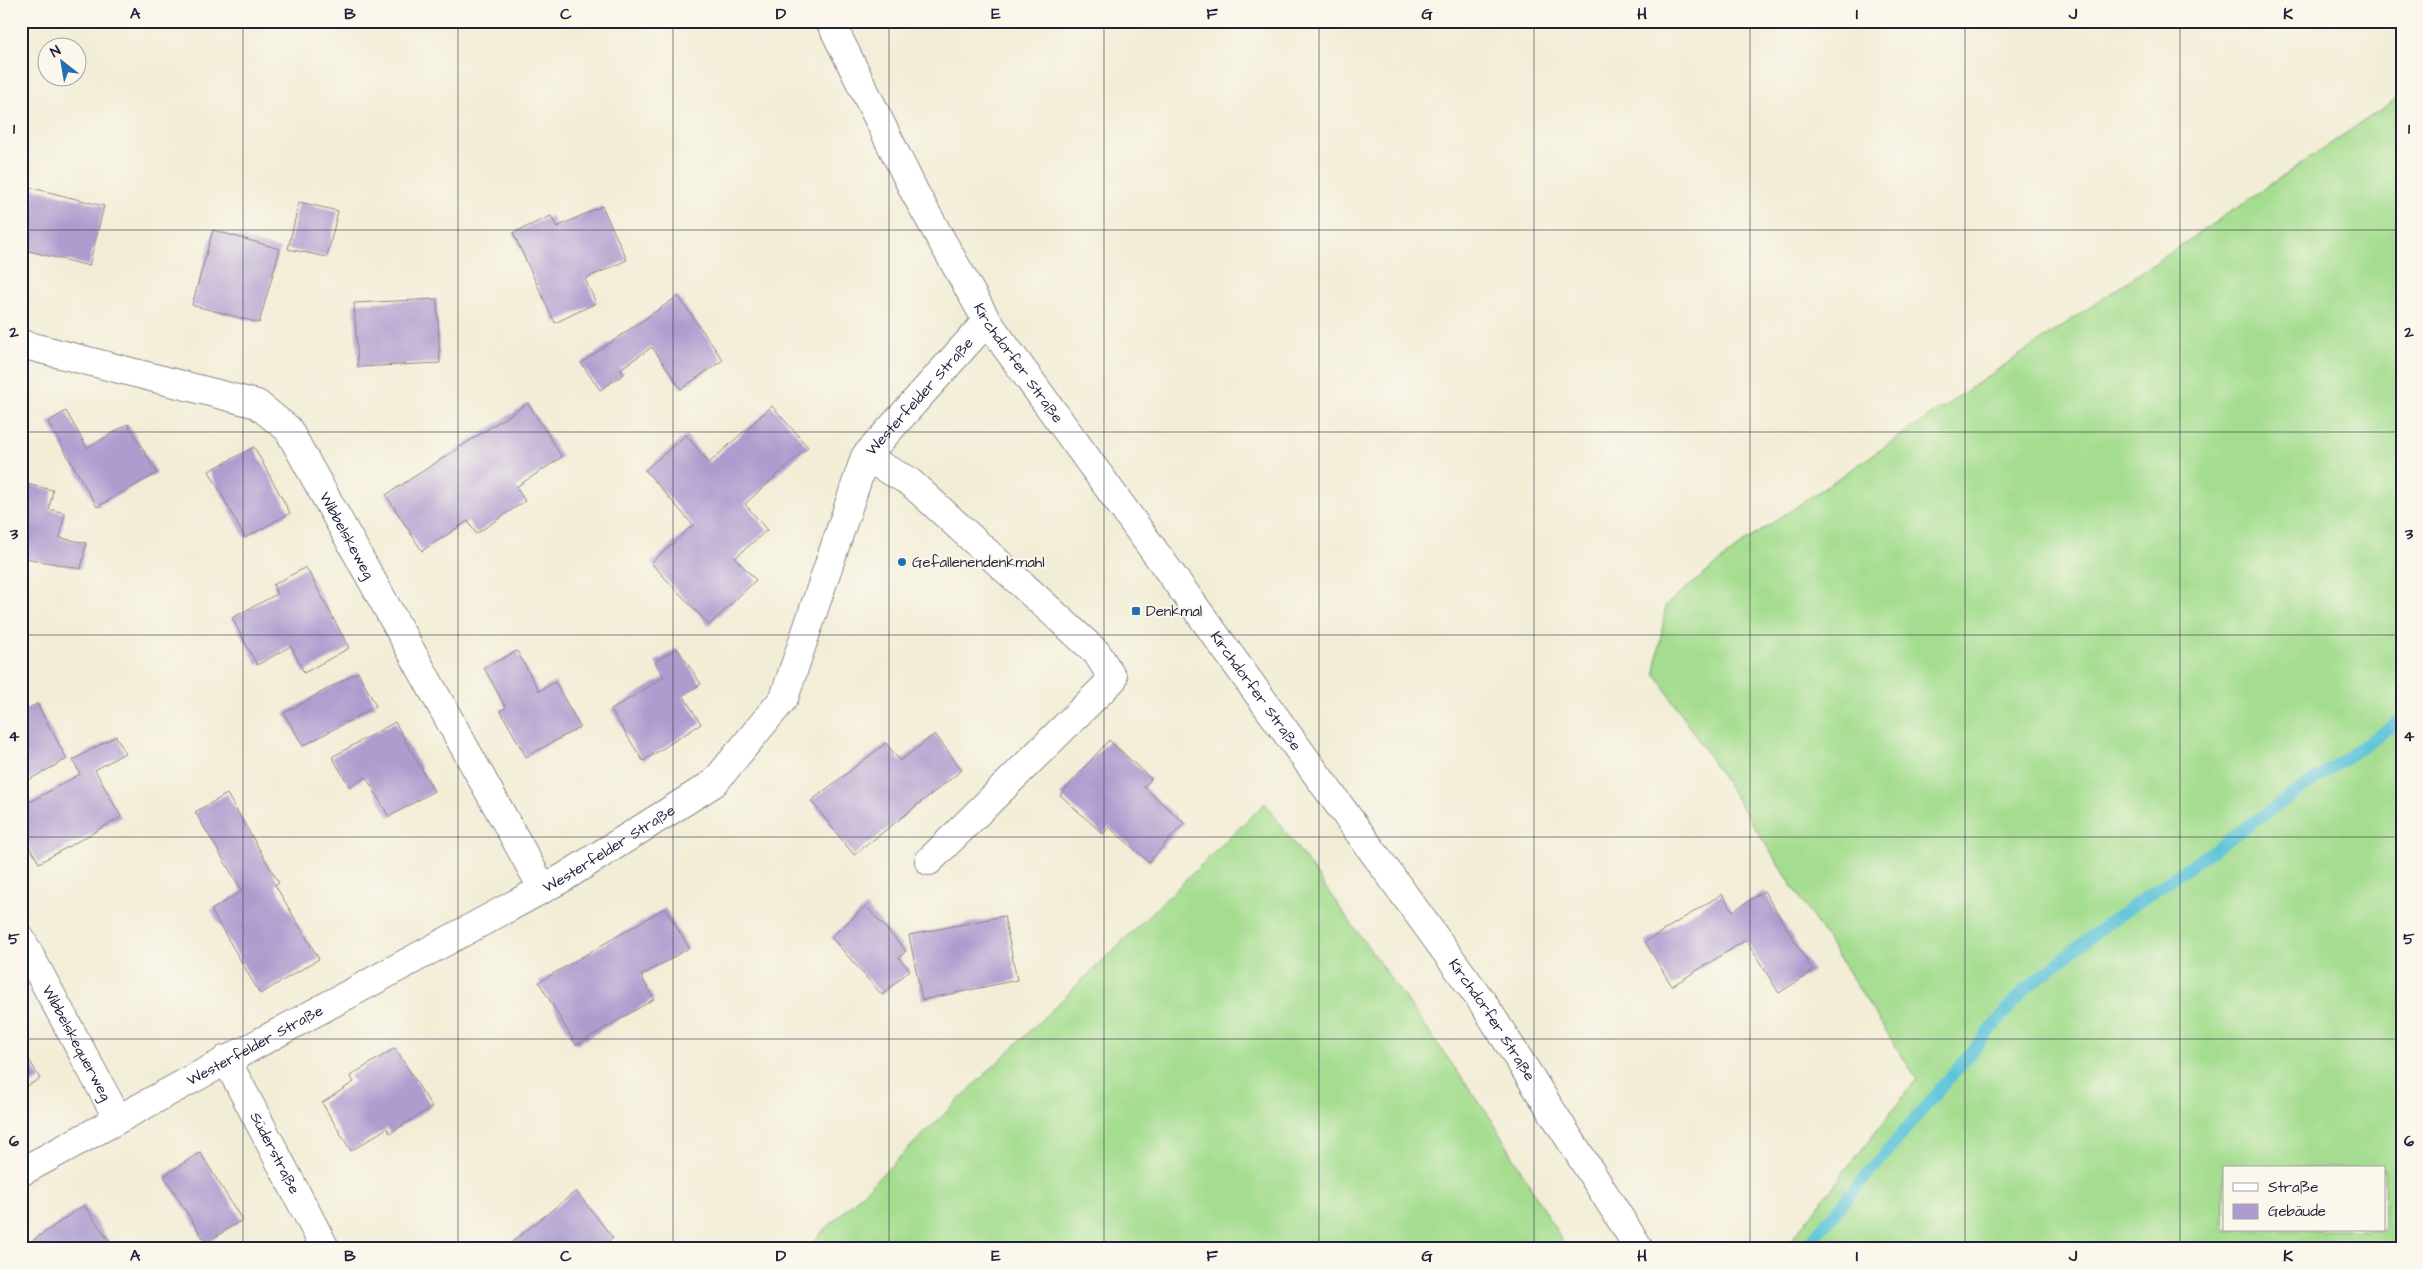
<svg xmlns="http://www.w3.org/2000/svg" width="2423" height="1269" font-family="'Architects Daughter',sans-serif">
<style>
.grass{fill:#a4dd8f;stroke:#638065;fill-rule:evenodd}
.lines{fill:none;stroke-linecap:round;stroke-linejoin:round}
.stream{stroke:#5cc3d9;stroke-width:12}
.building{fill:#ae9ccf}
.minor-casing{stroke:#8a8888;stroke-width:30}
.minor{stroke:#fff;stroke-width:28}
.grid{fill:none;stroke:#22223b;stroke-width:1;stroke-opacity:0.55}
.poi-dot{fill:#1f6fb2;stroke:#fbf7ec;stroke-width:2}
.labels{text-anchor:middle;stroke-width:4;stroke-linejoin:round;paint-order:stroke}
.street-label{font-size:15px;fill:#22223b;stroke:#fbf7ec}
.poi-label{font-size:15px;fill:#22223b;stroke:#fbf7ec;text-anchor:start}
.neatline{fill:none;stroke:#22223b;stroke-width:2}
.grid-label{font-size:16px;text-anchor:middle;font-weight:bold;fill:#22223b}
</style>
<rect width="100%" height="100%" fill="#fbf7ec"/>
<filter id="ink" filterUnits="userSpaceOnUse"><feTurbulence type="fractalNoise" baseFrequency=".02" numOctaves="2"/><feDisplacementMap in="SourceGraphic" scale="10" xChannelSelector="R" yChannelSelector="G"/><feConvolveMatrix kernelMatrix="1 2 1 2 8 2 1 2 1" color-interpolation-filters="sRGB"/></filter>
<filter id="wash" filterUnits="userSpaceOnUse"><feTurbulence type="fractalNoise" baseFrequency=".0096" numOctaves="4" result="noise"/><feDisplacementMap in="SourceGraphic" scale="20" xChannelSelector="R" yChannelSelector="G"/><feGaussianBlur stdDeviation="1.12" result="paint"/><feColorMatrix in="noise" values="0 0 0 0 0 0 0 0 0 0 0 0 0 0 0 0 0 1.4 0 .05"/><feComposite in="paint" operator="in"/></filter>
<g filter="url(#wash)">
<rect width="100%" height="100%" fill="#f2edd6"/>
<g class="grass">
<path d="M2402 95V1248H1785L1917 1079 1655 673 1666 605 1746 541ZM2224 1168H2384V1230H2224Z"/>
<path d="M1265 803 1492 1120 1566 1248H806Z"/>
</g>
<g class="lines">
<path class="stream" d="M1805 1248 2025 989 2107 924 2402 719"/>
</g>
<g id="blocks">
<g class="building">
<path d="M21 185 104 206 89 266 21 249Z"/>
<path d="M299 202 338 211 327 257 288 249Z"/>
<path d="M602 206 627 260 585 279 596 303 555 323 513 233 551 216 557 227Z"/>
<path d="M213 230 280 249 259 323 192 305Z"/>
<path d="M678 296 723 360 681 389 652 347 620 369 624 374 600 390 581 363Z"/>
<path d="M437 299 440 363 358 367 354 303Z"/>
<path d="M528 403 562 457 516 487 525 501 476 534 468 521 422 551 386 495Z"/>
<path d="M772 406 808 447 745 504 767 530 735 558 756 580 709 625 651 563 693 525 645 470 686 435 709 463Z"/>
<path d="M66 411 87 448 128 424 157 473 97 507 48 422Z"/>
<path d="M254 447 290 513 245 538 209 471Z"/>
<path d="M21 483 53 490 49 509 65 513 60 538 86 543 81 569 21 557Z"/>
<path d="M306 567 349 648 304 673 291 646 257 665 232 618 277 594 273 585Z"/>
<path d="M677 648 701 684 683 695 701 724 643 761 611 710 664 677 655 662Z"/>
<path d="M517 651 539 691 555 682 580 727 526 757 500 710 506 708 484 668Z"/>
<path d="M358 672 376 706 303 746 284 713Z"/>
<path d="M37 704 67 759 21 784V712Z"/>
<path d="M395 722 434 791 389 817 366 777 350 787 332 757Z"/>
<path d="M935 734 962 770 854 855 811 801 886 743 900 761Z"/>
<path d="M116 736 125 753 95 770 121 817 39 863 21 832V807L80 774 73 760Z"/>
<path d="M1109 740 1151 779 1144 787 1184 823 1149 862 1109 827 1103 834 1060 795Z"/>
<path d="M227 794 279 883 275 885 319 959 260 994 211 910 242 891 195 812Z"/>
<path d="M1764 891 1813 971 1779 993 1746 940 1672 986 1645 942 1722 894 1733 911Z"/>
<path d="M866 906 906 951 899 958 910 970 882 995 831 937Z"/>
<path d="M665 908 689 948 641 976 654 999 576 1045 539 982Z"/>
<path d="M1004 916 1017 980 922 1000 909 935Z"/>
<path d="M21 1045 40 1079 21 1089Z"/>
<path d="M395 1048 432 1107 390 1133 387 1128 351 1151 322 1103 354 1082 350 1076Z"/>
<path d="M200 1152 242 1220 206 1243 164 1176Z"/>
<path d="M576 1191 613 1238 601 1248H517L512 1242Z"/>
<path d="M84 1205 114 1248H36L31 1242Z"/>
</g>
</g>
</g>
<g filter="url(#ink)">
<use href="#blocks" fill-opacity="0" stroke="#8a8888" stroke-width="1"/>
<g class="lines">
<g class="minor-casing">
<g id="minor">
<path id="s1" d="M830 21 915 193 987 321 1483 1003 1639 1248"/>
<path id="s2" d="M21 344 257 404 288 429 543 889"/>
<path d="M865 457 910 482 1097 653 1113 679 929 861"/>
<path id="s3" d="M21 939 118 1119"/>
<path id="s4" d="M226 1059 325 1248"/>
<path id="s5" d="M21 1172 563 878 714 783 784 698 865 457 987 321"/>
</g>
</g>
<use href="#minor" class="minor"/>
</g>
</g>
<path class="grid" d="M243 21V1248M458 21V1248M673 21V1248M889 21V1248M1104 21V1248M1319 21V1248M1534 21V1248M1750 21V1248M1965 21V1248M2180 21V1248M21 230H2402M21 432H2402M21 635H2402M21 837H2402M21 1039H2402"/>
<g class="poi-dot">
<circle cx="902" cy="562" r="5"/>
<rect x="1131" y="606" width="10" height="10" rx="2.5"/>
</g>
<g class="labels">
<g class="street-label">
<text dy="5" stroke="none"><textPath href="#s1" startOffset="391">Kirchdorfer Straße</textPath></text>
<text dy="5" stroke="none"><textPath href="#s5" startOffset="1241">Westerfelder Straße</textPath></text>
<text dy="5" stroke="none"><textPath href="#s2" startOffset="405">Wibbelskeweg</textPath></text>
<text dy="5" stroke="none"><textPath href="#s1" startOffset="796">Kirchdorfer Straße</textPath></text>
<text dy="5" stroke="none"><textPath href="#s5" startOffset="671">Westerfelder Straße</textPath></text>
<text dy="5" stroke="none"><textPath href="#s1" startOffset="1201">Kirchdorfer Straße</textPath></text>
<text dy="5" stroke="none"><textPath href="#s3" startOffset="118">Wibbelskequerweg</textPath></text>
<text dy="5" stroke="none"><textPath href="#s5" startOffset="266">Westerfelder Straße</textPath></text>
<text dy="5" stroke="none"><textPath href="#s4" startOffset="106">Süderstraße</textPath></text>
</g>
<g class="poi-label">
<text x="912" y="567">Gefallenendenkmahl</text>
<text x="1146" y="616">Denkmal</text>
</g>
</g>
<rect width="2423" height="1269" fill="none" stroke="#fbf7ec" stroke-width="55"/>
<rect x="2223" y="1166" width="162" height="65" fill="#fbf7ec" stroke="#a4a2a5"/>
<rect x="2233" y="1183" width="25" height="8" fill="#ffffff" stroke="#a4a2a5"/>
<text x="2268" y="1192" font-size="15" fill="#22223b">Straße</text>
<rect x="2233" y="1204" width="25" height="15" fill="#ae9ccf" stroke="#a4a2a5"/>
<text x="2268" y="1216" font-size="15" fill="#22223b">Gebäude</text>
<g transform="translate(62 62) rotate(329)"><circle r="24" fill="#fbf7ec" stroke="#a4a2a5"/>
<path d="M0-4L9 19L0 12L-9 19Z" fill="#1f6fb2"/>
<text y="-8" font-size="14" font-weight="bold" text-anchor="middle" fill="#22223b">N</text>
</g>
<rect x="28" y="28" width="2368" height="1214" class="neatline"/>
<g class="grid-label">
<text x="135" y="19">A</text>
<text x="350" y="19">B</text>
<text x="566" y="19">C</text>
<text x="781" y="19">D</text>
<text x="996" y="19">E</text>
<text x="1212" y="19">F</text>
<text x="1427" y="19">G</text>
<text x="1642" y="19">H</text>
<text x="1857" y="19">I</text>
<text x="2073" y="19">J</text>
<text x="2288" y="19">K</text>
<text x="14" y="134">1</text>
<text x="2409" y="134">1</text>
<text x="14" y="337">2</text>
<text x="2409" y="337">2</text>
<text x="14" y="539">3</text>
<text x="2409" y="539">3</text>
<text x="14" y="741">4</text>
<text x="2409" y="741">4</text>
<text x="14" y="944">5</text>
<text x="2409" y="944">5</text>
<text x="14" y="1146">6</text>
<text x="2409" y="1146">6</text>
<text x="135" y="1261">A</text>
<text x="350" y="1261">B</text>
<text x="566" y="1261">C</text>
<text x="781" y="1261">D</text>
<text x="996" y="1261">E</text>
<text x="1212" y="1261">F</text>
<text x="1427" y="1261">G</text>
<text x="1642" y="1261">H</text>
<text x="1857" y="1261">I</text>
<text x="2073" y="1261">J</text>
<text x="2288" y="1261">K</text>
</g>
</svg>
